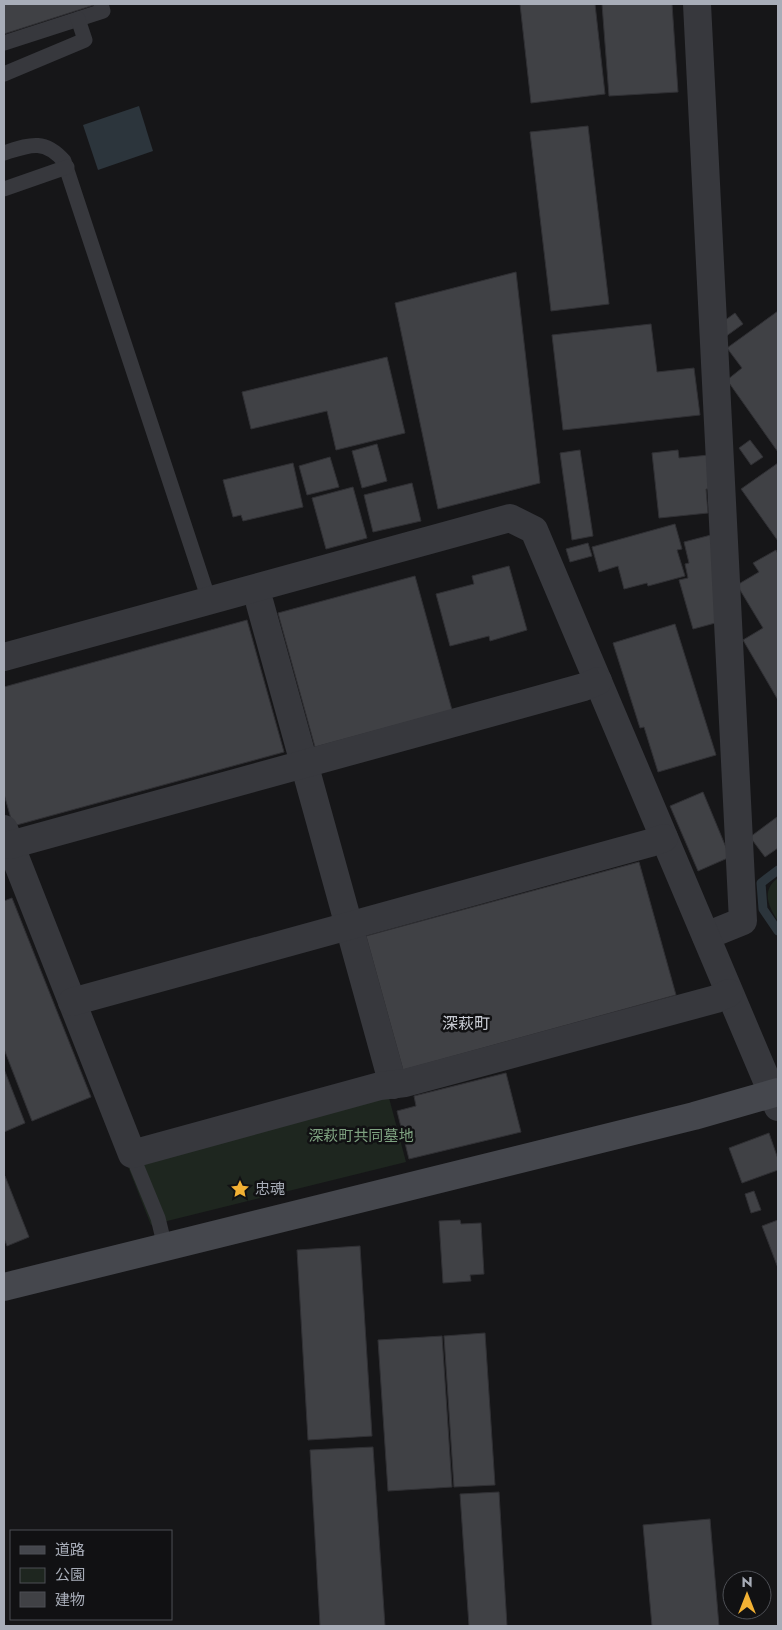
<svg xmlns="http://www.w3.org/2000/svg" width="782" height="1630" font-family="Jost,'Noto Sans JP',sans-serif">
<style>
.green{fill:#1e261f}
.water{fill:#2c353c}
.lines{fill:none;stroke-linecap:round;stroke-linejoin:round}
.stream{stroke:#2c353c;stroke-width:9}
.building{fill:#404145;stroke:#303034}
.lane{stroke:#37383d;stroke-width:15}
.street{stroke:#37383d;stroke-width:28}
.secondary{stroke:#45474d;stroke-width:28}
.labels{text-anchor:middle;stroke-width:5;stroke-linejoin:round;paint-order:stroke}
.park-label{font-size:15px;fill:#7fa381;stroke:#111113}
.poi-label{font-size:15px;fill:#a8adb8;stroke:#111113;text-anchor:start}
.neighbourhood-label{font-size:16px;fill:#c9ccd4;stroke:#111113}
</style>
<rect width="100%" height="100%" fill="#161618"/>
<g class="green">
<path d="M778 878V921C768 906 761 890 778 878Z"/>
<path d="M388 1094 406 1162 151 1225 127 1164Z"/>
</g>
<path class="water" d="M139 106 153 151 98 170 83 125Z"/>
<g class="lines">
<path class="stream" d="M778 870 761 883 763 909 778 931"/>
</g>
<g class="building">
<path d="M4 4H94V5L4 34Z"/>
<path d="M520 4H595L605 94 531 103Z"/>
<path d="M602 4H672L678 92 609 96Z"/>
<path d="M588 126 609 304 551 311 530 132Z"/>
<path d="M516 272 540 483 438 509 395 303Z"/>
<path d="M778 311V452L727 380 742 368 727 348Z"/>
<path d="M735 313 743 324 725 337 724 321Z"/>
<path d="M651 324 657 372 694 368 700 415 563 430 552 335Z"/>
<path d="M387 357 405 433 336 450 327 411 251 429 242 392Z"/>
<path d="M750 440 763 457 751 465 739 448Z"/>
<path d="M377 444 387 481 362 488 352 451Z"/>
<path d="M580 450 593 536 572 540 560 453Z"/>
<path d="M678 450 679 458 709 455 712 489H706L708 513 659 518 652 453Z"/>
<path d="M330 457 339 487 307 495 299 466Z"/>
<path d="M293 463 303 507 243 521 241 515 233 517 223 480Z"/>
<path d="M778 463V541L741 489Z"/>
<path d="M412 483 421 521 373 532 364 495Z"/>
<path d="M353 487 367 538 326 549 312 498Z"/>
<path d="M675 524 682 549 677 550 685 576 648 586 647 583 624 589 618 566 599 572 592 547Z"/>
<path d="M711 535 719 622 693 629 679 580 688 578 685 564 689 563 684 542Z"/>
<path d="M588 543 592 556 570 562 566 549Z"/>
<path d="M776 550 778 554V700L743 640 763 628 737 585 759 572 753 563Z"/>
<path d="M509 566 527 630 490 641 489 636 450 646 436 594 474 584 472 576Z"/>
<path d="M415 576 452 710 315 747 278 613Z"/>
<path d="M247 620 284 752 13 826 4 794V687Z"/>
<path d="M675 624 716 755 658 772 644 727 640 728 613 643Z"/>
<path d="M703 792 730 857 698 871 670 806Z"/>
<path d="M777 817 778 848 765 857 750 837Z"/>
<path d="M639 862 676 995 403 1070 366 936Z"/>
<path d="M12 898 91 1097 32 1121 4 1049V901Z"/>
<path d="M4 1069 25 1123 4 1132Z"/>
<path d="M506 1073 521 1132 409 1159 397 1111 416 1106 414 1096Z"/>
<path d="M769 1133 778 1159V1170L742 1183 729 1148Z"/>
<path d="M5 1176 29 1237 7 1246 4 1238V1177Z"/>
<path d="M754 1191 761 1210 751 1213 745 1194Z"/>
<path d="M460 1220 461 1224 481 1223 484 1274 470 1275 471 1281 443 1283 439 1221Z"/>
<path d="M778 1220V1268L762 1226Z"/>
<path d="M360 1246 372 1436 308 1440 297 1250Z"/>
<path d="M485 1333 495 1485 454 1487 444 1336Z"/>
<path d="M442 1336 452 1487 388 1491 378 1340Z"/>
<path d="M373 1447 385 1626H320L310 1450Z"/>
<path d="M499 1492 507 1626H469L460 1494Z"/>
<path d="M710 1519 719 1626H652L643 1525Z"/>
</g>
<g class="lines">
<g class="lane">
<path d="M4 43 103 11 101 4"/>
<path d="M4 74 85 40 78 19"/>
<path d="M4 153C29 145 44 138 64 161L209 600"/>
<path d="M4 189 67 167"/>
<path d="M137 1167 158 1218 165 1247"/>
</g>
<g class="street">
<path d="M697 4 743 921 706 936"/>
<path d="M260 604 393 1085"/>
<path d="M4 657 510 518 534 530 778 1107"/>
<path d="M4 829 132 1154 380 1086 405 1083 716 999 729 993"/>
<path d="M10 845 584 687 598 681"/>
<path d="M72 1002 650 843 664 838"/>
</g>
<path class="secondary" d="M4 1287 694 1116 778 1092"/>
</g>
<defs>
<g id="sight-bare" transform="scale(1.5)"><path d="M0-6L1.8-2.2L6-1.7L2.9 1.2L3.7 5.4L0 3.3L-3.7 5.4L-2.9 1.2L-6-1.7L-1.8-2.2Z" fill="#f2b134" stroke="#111113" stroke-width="2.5" paint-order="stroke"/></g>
</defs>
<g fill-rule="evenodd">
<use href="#sight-bare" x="240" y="1189"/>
</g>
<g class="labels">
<g class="park-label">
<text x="361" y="1141">深萩町共同墓地</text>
</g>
<g class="poi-label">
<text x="255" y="1194">忠魂</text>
</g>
<g class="neighbourhood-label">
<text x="466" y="1029">深萩町</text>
</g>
</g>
<rect width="782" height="1630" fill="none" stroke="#a8adb8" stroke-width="10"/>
<rect x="10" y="1530" width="162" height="90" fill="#111113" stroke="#4d4f55"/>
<rect x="20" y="1546" width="25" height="8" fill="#45474d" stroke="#4d4f55"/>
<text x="55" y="1555" font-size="15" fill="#a8adb8">道路</text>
<rect x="20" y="1568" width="25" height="15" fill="#1e261f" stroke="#4d4f55"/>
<text x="55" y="1580" font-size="15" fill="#a8adb8">公園</text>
<rect x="20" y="1592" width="25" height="15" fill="#404145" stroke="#4d4f55"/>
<text x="55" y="1605" font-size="15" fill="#a8adb8">建物</text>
<g transform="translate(747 1595)"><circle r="24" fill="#111113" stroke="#4d4f55"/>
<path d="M0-4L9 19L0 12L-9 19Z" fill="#f2b134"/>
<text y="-8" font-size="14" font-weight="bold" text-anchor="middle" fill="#a8adb8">N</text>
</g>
</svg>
